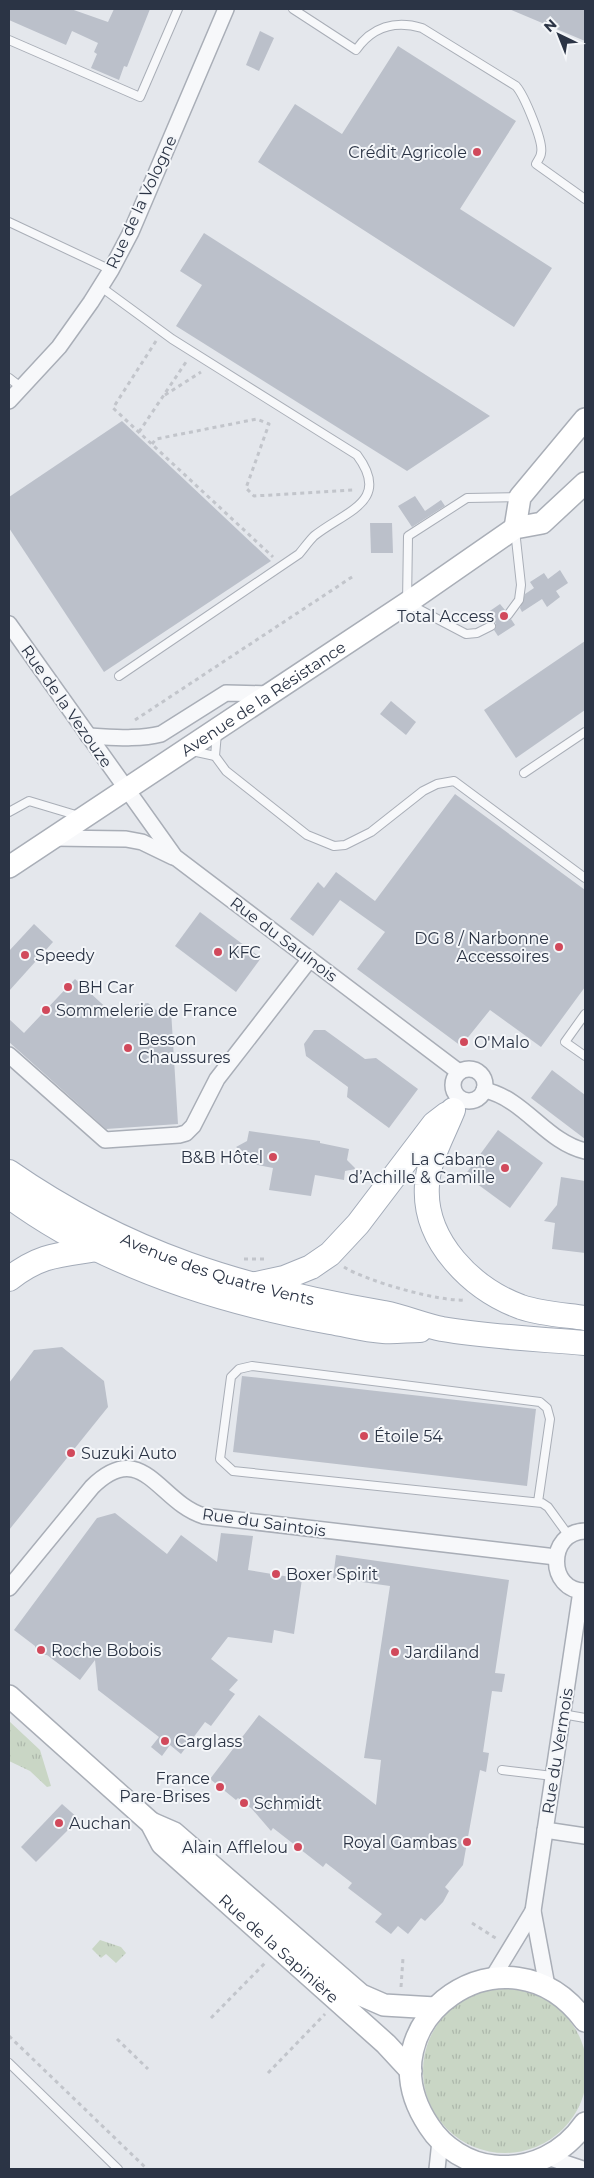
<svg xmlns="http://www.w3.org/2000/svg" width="594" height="2178" font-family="Montserrat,sans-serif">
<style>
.grass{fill:url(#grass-tufts)}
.building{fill:#bbc0ca}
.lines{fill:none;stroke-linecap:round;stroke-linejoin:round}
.lane-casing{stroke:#a9aeb7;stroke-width:10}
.street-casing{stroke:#a9aeb7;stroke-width:18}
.secondary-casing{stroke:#a9aeb7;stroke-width:24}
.primary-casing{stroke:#a3abb8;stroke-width:26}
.path{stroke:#c2c5cb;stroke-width:3;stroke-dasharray:4 4;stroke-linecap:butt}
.lane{stroke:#f7f8fa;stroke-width:8}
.street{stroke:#f7f8fa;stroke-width:15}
.secondary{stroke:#fff;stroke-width:21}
.primary{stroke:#fff;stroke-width:24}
.poi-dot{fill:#d1495b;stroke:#f4f6f9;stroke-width:2}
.labels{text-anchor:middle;stroke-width:4;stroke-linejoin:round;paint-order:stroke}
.poi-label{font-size:16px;fill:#2b3445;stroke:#f4f6f9;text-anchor:start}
.street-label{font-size:16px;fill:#2b3445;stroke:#f4f6f9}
</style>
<defs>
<pattern id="grass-tufts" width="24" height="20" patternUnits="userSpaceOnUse" patternTransform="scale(1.25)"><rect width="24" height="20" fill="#c9d6c5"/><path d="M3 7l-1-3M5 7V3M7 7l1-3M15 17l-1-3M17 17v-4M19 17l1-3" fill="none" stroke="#adb8ab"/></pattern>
</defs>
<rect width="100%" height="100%" fill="#e4e7ec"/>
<g class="grass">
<path d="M9 1721 40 1750 51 1786 47 1787 30 1771 9 1761Z"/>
<path d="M100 1940 121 1947 126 1953 116 1963 106 1954 101 1958 92 1949Z"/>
<circle cx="505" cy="2071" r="82"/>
</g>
<g class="building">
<path d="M9 9H71L108 22 114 9H150L127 67 124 66 119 80 91 68 97 54 94 52 98 43 72 31 66 45 9 20Z"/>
<path d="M509 9H585V41Z"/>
<path d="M260 31 274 38 259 71 246 65Z"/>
<path d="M398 46 516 121 460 209 552 268 514 327 258 162 295 104 342 134Z"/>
<path d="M204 233 490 416 407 471 176 326 202 285 180 271Z"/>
<path d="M122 421 271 561 104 672 9 528V497Z"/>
<path d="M415 496 425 511 441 500 445 506 412 527 398 506Z"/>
<path d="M370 523H392L393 553H371Z"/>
<path d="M560 570 568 583 556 591 560 597 547 607 542 599 522 612 520 608 525 594 534 588 530 582 544 573 548 579Z"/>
<path d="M500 604 505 610 503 618 507 620 511 619 515 625 498 636 494 630 496 623 488 621 484 615Z"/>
<path d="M585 641V710L516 758 484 710Z"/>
<path d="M391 701 416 722 406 735 380 714Z"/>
<path d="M455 794 585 890V987L541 1047 490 1010 461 1046 357 969 385 932 340 900 313 936 290 919 318 882 324 888 336 872 375 901Z"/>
<path d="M200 912 261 958 236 992 175 946Z"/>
<path d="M34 924 53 942 9 991V951Z"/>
<path d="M75 979 113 1014 129 1012 134 1005 148 1003 156 1010H171L178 1124 106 1129 9 1042V1019L24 1033Z"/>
<path d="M314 1030H325L365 1059 376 1058 418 1089 389 1128 347 1097 348 1087 306 1056 304 1044Z"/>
<path d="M552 1070 585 1095V1139L531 1098Z"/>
<path d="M498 1130 543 1163 510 1208 465 1175Z"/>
<path d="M249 1131 320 1141V1143L349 1149 347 1160 356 1169 345 1171 344 1180 315 1175 311 1196 269 1190 273 1168 243 1162 245 1153 236 1147 247 1141Z"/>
<path d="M561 1177 585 1181V1253L552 1249 555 1223 544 1221 557 1205Z"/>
<path d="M62 1347 104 1381 108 1407 9 1530V1383L34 1350Z"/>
<path d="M242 1376 536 1409 527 1486 233 1452Z"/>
<path d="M115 1513 167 1554 181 1535 217 1562 221 1533 253 1536 248 1570 302 1579 294 1634 274 1630 272 1643 228 1637 211 1659 238 1680 229 1690 235 1694 211 1726 205 1722 181 1754 170 1745 162 1756 151 1747 159 1737 98 1690 95 1660 80 1680 47 1655H37L35 1646 14 1630 97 1518Z"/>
<path d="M336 1555 509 1580 495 1673 505 1674 502 1692 492 1691 483 1752 489 1753 486 1772 480 1770 463 1865 445 1887 449 1891 443 1902 425 1921 421 1918 408 1934 398 1926 391 1934 375 1922 382 1914 348 1888 352 1883 326 1863 323 1867 273 1828 271 1831 252 1809 238 1798 236 1800 210 1779 259 1715 376 1805 381 1760 364 1758 390 1586 333 1578Z"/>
<path d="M62 1804 79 1819 36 1862 21 1847Z"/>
</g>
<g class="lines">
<g class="lane-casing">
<g id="lane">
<path d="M293 9 356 50C372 27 395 20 422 28L516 86C524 95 544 142 541 153 541 157 537 161 536 164L585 199"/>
<path d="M9 40 140 97 178 9"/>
<path d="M9 222 111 270"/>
<path d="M101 287 172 339 357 455C392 502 345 511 314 536 309 541 304 548 299 554L119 676"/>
<path d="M9 378 22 388"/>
<path d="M508 615 519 600 521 585 515 530"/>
<path d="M491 626 477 633 466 634 407 603 408 536 467 498 520 497"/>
<path d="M217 733 215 756 226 771 307 835 334 846 345 845 371 832 423 791 437 784 454 781 585 878"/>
<path d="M192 751 215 756"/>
<path d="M524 773 585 732"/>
<path d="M9 812 29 801 79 816"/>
<path d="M585 1014 565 1042 585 1056"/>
<path d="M538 1502 550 1419 547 1408 540 1402 252 1366 239 1369 231 1377 220 1459 233 1471 542 1503 548 1507 569 1536"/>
<path d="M562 1714 585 1718"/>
<path d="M502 1770 553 1776"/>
<path d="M9 2063 118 2169"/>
</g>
</g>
<g class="street-casing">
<g id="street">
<path d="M9 401 59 347 91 302 111 270 131 232 226 9"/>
<path d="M9 624 175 857 459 1072"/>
<path d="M88 736C112 737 138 740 161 734L226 693 271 694"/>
<path d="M53 838 126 839 142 842 173 857"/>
<path d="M9 1055 105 1140 179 1135 186 1133 193 1126 217 1079 310 959"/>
<circle cx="469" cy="1085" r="16"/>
<path d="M484 1090C524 1098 546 1142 585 1151"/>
<path d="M585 1531C547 1532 547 1591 585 1591"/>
<path d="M9 1588 92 1487C143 1437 159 1503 204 1516L556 1557"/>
<path d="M545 1830 585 1836"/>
<path d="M493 1977 533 1911"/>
<path d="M547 1986 533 1911 581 1591"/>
<path d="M547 2157 583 2169"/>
<path d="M437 2169 440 2141"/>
</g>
</g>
<g class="secondary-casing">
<g id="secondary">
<path d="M515 528 520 497 585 419"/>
<path id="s1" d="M9 867 407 603 515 528 542 523 585 483"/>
<path id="s2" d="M9 1696 151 1823 162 1844 386 2044 411 2071"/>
<path d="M151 1823 174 1833 361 1995 384 2005 435 2008"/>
<path d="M585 2021C508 1916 358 2021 429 2126 443 2148 469 2164 494 2166 531 2170 564 2153 585 2123"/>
</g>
</g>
<g class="primary-casing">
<g id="primary">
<path d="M453 1110C444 1133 428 1160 427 1185 423 1241 472 1289 521 1307 542 1314 564 1315 585 1318"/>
<path id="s3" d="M9 1172C127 1254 243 1289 384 1313 404 1317 423 1325 442 1329 489 1337 538 1339 585 1343"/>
<path d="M9 1196C101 1264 219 1302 330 1322 348 1325 365 1330 383 1331 395 1332 408 1330 420 1330"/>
<path d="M9 1279C41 1254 60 1255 98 1249"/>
<path d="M256 1284 284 1278 311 1267 330 1254 358 1224 434 1124 447 1114"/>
</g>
</g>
<g class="path">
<path d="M156 341 113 408 273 557"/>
<path d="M165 395 201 372"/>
<path d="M139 432 186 362"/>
<path d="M152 444 156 439 257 419 269 424 246 488 254 496 354 490"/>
<path d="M135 720 355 575"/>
<path d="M244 1259H266"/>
<path d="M344 1267C366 1281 440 1302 465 1300"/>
<path d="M472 1923 497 1939"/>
<path d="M401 1987 403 1958"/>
<path d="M211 2018 267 1961"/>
<path d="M9 2036 147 2169"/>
<path d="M117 2039 148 2069"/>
<path d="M268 2073 325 2014"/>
</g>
<use href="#lane" class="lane"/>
<use href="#street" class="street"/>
<use href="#secondary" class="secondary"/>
<use href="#primary" class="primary"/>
</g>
<g class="poi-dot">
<circle cx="477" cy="152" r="5"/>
<circle cx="504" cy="616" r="5"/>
<circle cx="559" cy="947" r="5"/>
<circle cx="218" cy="952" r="5"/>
<circle cx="25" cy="955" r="5"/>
<circle cx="68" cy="987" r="5"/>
<circle cx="46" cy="1010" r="5"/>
<circle cx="464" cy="1042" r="5"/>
<circle cx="128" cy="1048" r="5"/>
<circle cx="273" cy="1157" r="5"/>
<circle cx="505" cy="1168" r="5"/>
<circle cx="364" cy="1436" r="5"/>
<circle cx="71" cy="1453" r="5"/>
<circle cx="276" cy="1574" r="5"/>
<circle cx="41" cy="1650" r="5"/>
<circle cx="395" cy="1652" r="5"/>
<circle cx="165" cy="1741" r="5"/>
<circle cx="220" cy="1787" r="5"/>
<circle cx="244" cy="1803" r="5"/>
<circle cx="59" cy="1823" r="5"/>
<circle cx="467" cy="1842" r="5"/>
<circle cx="298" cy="1847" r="5"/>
</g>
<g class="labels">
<g class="poi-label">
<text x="467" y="158" text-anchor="end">Crédit Agricole</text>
<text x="494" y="622" text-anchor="end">Total Access</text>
<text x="549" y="944" text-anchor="end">DG 8 / Narbonne<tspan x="549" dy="18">Accessoires</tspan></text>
<text x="228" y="958">KFC</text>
<text x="35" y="961">Speedy</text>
<text x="78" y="993">BH Car</text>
<text x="56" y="1016">Sommelerie de France</text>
<text x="138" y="1045">Besson<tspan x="138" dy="18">Chaussures</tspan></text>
<text x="474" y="1048">O'Malo</text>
<text x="263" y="1163" text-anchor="end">B&amp;B Hôtel</text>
<text x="495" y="1165" text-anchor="end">La Cabane<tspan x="495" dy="18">d’Achille &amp; Camille</tspan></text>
<text x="374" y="1442">Étoile 54</text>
<text x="81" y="1459">Suzuki Auto</text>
<text x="286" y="1580">Boxer Spirit</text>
<text x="51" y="1656">Roche Bobois</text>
<text x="405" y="1658">Jardiland</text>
<text x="175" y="1747">Carglass</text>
<text x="210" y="1784" text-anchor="end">France<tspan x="210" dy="18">Pare-Brises</tspan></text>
<text x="254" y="1809">Schmidt</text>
<text x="69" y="1829">Auchan</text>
<text x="457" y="1848" text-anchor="end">Royal Gambas</text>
<text x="288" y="1853" text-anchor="end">Alain Afflelou</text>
</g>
<g class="street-label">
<text transform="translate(141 202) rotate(-65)" y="6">Rue de la Vologne</text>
<text dy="6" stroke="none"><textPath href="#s1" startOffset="305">Avenue de la Résistance</textPath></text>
<text transform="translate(67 706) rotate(55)" y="6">Rue de la Vezouze</text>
<text transform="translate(284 939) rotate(37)" y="6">Rue du Saulnois</text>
<text dy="6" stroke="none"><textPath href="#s3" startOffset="232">Avenue des Quatre Vents</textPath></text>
<text transform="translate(264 1522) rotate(8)" y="6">Rue du Saintois</text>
<text transform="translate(557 1751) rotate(-81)" y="6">Rue du Vermois</text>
<text dy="6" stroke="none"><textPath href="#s2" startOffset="371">Rue de la Sapinière</textPath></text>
</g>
</g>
<rect width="594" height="2178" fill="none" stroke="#2b3445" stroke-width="20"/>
<g transform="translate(559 35) rotate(317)" stroke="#f4f6f9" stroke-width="4" paint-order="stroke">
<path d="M0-4L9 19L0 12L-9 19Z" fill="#2b3445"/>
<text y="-8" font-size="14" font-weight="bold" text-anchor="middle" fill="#2b3445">N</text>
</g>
</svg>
